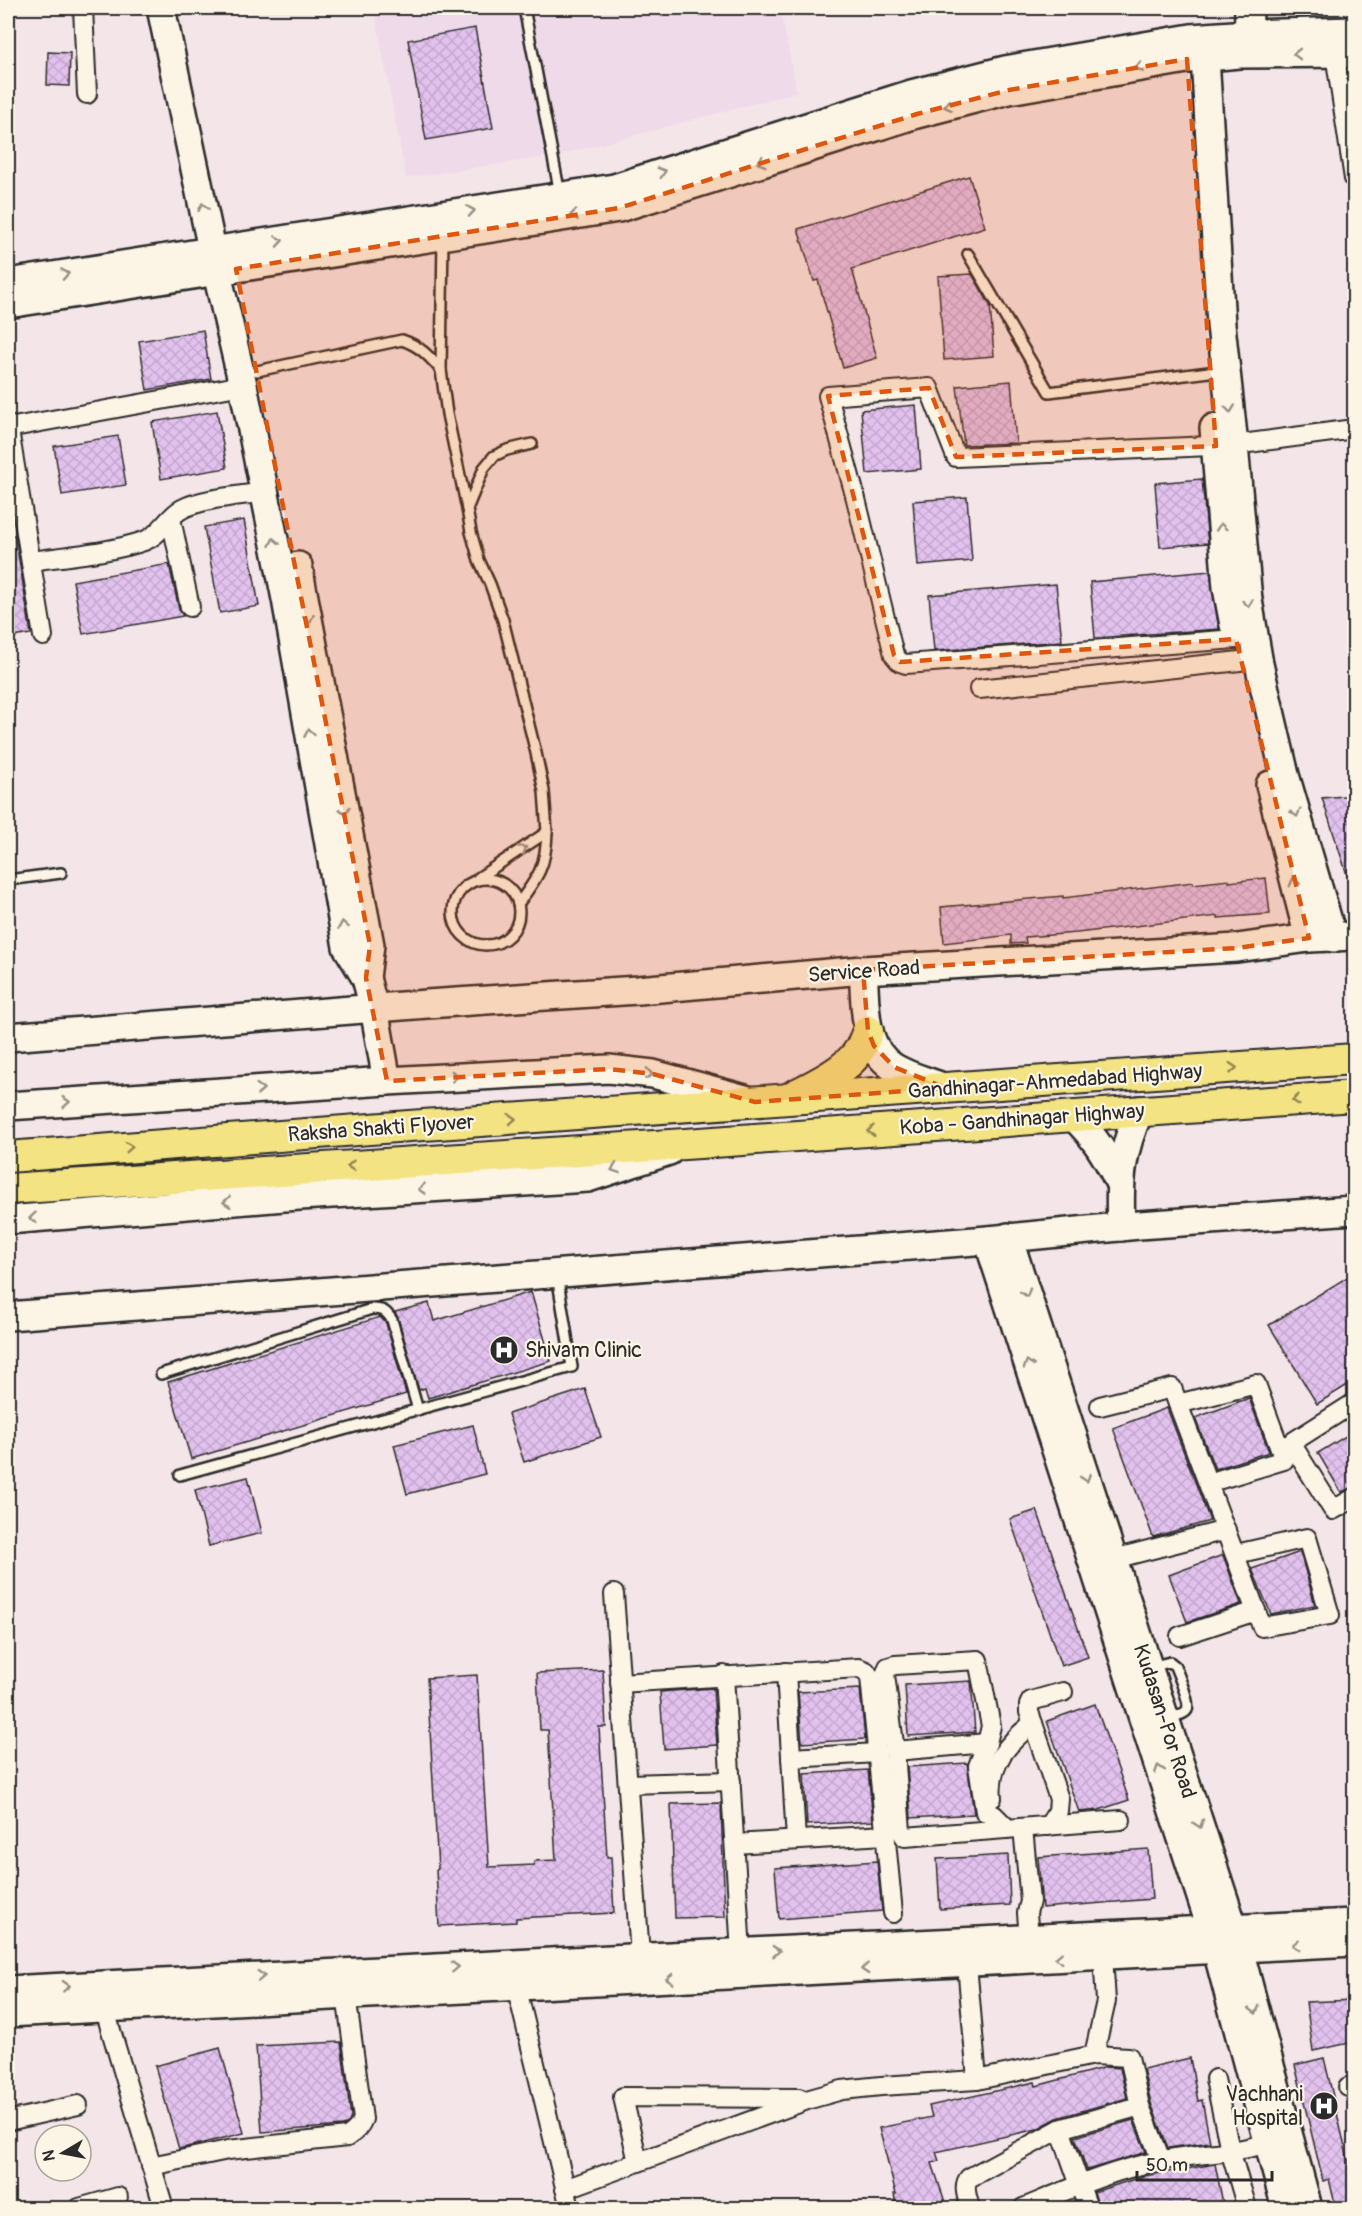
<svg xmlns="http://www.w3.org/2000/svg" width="1362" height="2216" font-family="Pangolin,sans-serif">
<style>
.built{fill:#efdaea}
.building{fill:url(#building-cross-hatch);stroke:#2b2b2b;stroke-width:1.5}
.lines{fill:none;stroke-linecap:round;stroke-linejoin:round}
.lane-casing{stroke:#2b2b2b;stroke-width:14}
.street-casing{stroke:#2b2b2b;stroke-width:22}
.secondary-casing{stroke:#2b2b2b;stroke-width:32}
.primary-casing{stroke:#2b2b2b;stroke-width:34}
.lane{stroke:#fcf5e5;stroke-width:9}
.street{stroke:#fcf5e5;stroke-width:18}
.secondary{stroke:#fcf5e5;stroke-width:27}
.primary{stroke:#f4e382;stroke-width:30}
.oneway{stroke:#949088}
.oneway2{stroke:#908756}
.marked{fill:#df570e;fill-opacity:0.2;stroke:#df570e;stroke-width:4.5;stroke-dasharray:12 8;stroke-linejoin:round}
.labels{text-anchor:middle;stroke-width:4.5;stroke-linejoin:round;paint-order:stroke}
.street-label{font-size:21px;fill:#2b2b2b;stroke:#fcf5e5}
.poi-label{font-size:21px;fill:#2b2b2b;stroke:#fcf5e5;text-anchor:start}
</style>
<defs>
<pattern id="building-cross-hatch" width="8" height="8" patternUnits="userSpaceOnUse" patternTransform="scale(1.5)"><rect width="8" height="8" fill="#e2c1ee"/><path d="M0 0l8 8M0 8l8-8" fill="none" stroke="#c2a6cc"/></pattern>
</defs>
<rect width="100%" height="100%" fill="#f4e5e8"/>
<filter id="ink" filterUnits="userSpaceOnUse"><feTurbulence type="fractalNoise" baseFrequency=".0167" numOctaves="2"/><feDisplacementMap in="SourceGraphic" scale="12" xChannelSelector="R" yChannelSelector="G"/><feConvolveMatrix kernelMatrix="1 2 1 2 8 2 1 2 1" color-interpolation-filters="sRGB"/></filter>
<g filter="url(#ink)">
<path class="built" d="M374 8H780L797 92 560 155 406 178Z"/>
<g class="building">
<path d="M475 28 493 128 426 140 408 40Z"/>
<path d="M48 52 70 53 69 86 47 85Z"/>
<path d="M969 176 985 227 852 269 877 358 843 368 818 280 814 281 798 229Z"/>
<path d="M972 274 990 305 994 356 944 360 938 276Z"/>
<path d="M203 330 211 379 147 390 139 341Z"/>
<path d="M1011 381 1016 443 964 445 957 386Z"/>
<path d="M916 405 921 469 867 474 861 410Z"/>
<path d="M217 411 227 468 161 479 152 422Z"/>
<path d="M118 436 126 485 62 495 54 446Z"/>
<path d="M1202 479 1208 543 1160 547 1155 483Z"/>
<path d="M967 497 972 561 918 566 913 501Z"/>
<path d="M244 520 259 606 220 613 204 527Z"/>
<path d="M15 535 31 634 8 638V536Z"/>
<path d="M169 564 179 609 183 616 83 634 73 581Z"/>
<path d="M1210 571 1219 629 1095 638 1090 582Z"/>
<path d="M1056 584 1062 641 934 651 929 595Z"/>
<path d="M1354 795V889L1352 890 1322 798Z"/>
<path d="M1266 878 1270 914 1218 918V916L1077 933 1025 937 1026 943 1011 944V935L944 943 941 907 1063 896V898L1193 882V884L1229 880V882Z"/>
<path d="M1354 1273V1381L1317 1404 1269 1325Z"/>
<path d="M531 1292 551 1361 428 1398 425 1388 419 1390 398 1318 395 1312 429 1303 434 1321Z"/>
<path d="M380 1317 386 1323 406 1394 191 1459 168 1382Z"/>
<path d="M585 1389 601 1437 524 1462 508 1414Z"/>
<path d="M1249 1398 1269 1452 1215 1469 1195 1418Z"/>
<path d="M1167 1408 1210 1521 1153 1537 1113 1428Z"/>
<path d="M473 1425 485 1474 407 1494 394 1445Z"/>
<path d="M1354 1431V1487L1341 1492 1318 1453Z"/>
<path d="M248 1477 262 1533 209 1546 195 1490Z"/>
<path d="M1037 1510 1088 1657 1061 1666 1010 1519Z"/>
<path d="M1300 1552 1315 1605 1271 1614 1252 1569Z"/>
<path d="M1223 1555 1241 1604 1187 1622 1169 1575Z"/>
<path d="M603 1670 606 1727H599L607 1857H611L614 1913 516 1918V1922L439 1926 436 1870 438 1869 427 1678 477 1675 489 1867 534 1865V1861L556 1860 548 1730H540L537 1673Z"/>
<path d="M971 1681 975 1732 908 1736 905 1685Z"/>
<path d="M713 1688 717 1745 664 1749 660 1692Z"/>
<path d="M860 1689 865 1739 802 1743 798 1692Z"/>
<path d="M1095 1704 1129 1800 1099 1810 1079 1812 1047 1721Z"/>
<path d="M967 1763 974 1814 911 1818 907 1767Z"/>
<path d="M868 1770 873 1821 807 1825 804 1774Z"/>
<path d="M721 1803 725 1917 675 1918 671 1804Z"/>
<path d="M1148 1849 1152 1899 1042 1908 1038 1857Z"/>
<path d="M1008 1855 1010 1905 940 1909 937 1859Z"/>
<path d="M877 1861 882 1911 779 1919 775 1868Z"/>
<path d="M1354 2000V2042L1313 2051 1306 2002Z"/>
<path d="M341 2042 351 2117 349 2122 343 2126 262 2132 256 2046Z"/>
<path d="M220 2048 244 2133 179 2149 155 2066Z"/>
<path d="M1190 2058 1198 2101 1202 2100 1210 2142 1168 2148 1151 2103 1143 2069Z"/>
<path d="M1324 2058 1354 2185V2208H1336L1329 2179 1323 2181 1295 2065Z"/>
<path d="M1107 2067 1120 2068 1127 2098 1057 2118 1037 2129 936 2152 939 2161 932 2163 947 2208H897L894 2194H896L879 2128 932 2117 929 2106 1035 2082 1036 2086Z"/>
<path d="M1133 2120 1146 2152 1087 2170 1075 2137Z"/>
<path d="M1215 2164 1224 2208H1099L1094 2192 1144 2176Z"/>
</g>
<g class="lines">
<g class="lane-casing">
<g id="lane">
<path d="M524 8 560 194"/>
<path d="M443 238 441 370 447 414 467 509"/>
<path d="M968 254 1049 392 1209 372"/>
<path d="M257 371 402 340C420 346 429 356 441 370"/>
<path d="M532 444 507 450 494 456 484 468 467 509 471 532 479 560 490 584 503 620 536 753 544 791 547 832"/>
<path d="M478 878 547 832C546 867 538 877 518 904"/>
<circle cx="486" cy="912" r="33"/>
<path d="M8 880 61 873"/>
<path d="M161 1374 372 1309C383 1309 386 1311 392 1320L418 1410"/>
<path d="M180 1475 572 1367 557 1275"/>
<path d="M1150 1667 1170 1662 1175 1666C1178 1675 1191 1703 1187 1710 1184 1715 1174 1716 1168 1718"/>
</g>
</g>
<g class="street-casing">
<g id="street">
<path d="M83 8 87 94"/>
<path d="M1335 54 1354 179"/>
<path d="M8 424 43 636"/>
<path d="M8 428 243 385"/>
<path d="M171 519 190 607"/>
<path d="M31 561C65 556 112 552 144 541 161 535 167 517 182 509 203 498 240 496 263 492"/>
<path d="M1236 639 906 664 900 662 894 655 856 499 828 396 929 388 956 457 1234 445 1354 429"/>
<path d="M979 689 1240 661"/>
<path d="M1354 1403 1291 1443 1333 1510 1354 1498"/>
<path d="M1178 1404 1256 1384 1284 1460 1208 1483"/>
<path d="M1100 1406 1172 1388 1256 1611 1180 1636"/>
<path d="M1236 1554 1307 1538 1330 1615 1262 1627 1256 1611"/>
<path d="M1102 1562 1226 1530"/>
<path d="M614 1594 641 1969"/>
<path d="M786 1672 796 1840"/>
<path d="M724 1675 741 1953"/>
<path d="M620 1683 859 1668 866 1671 870 1677 893 1913"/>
<path d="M895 1751 987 1743"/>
<path d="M791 1758 877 1753"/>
<path d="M628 1784 731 1781"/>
<path d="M992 1798C988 1764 1008 1743 1033 1723"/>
<path d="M1048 1826 1058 1811 1059 1799 1029 1712V1705L1031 1701 1063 1692"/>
<path d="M1023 1828 1030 1901 1027 1913 1029 1939"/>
<path d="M1008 1829 994 1815 985 1812 978 1766 987 1743 991 1726 978 1660 895 1665 888 1667 885 1675 895 1751 901 1831 905 1837 1121 1820"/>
<path d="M735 1844 885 1835"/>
<path d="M967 1964 977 2080"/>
<path d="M514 1977 570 2208"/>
<path d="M101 1997 164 2208"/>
<path d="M1094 2055 1106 2001 1103 1956"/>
<path d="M1215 2079 1230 2150 1247 2208"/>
<path d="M1348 2087 1354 2085"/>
<path d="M8 2121 78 2105"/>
<path d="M1060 2129 1088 2208"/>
<path d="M638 2162 623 2097 799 2098"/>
<path d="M151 2166 228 2150 347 2137C355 2132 360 2127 363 2119L346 1995"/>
<path d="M565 2189 810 2099 842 2090 881 2086 977 2080 1094 2055 1129 2057 1140 2106 1161 2160"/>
<path d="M79 2208 118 2197"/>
<path d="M970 2208C968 2199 962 2186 969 2178L1060 2129 1140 2106"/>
<path d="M1023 2208C1067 2190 1112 2170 1159 2161 1195 2153 1233 2154 1268 2143"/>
</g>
</g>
<g class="secondary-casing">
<g id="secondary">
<path d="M161 8 217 273 243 385 286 599 347 947 366 978 374 1008 387 1081"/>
<path d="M1248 51 1249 8"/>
<path d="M1205 57 1221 325 1234 445 1248 600 1259 664 1285 775 1333 938"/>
<path d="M8 283 614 188 911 94 1005 70 1191 38 1248 34 1354 31"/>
<path d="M8 304 619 208 917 114 1009 90 1187 59 1239 54 1354 53"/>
<path d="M1214 428 1227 588 1234 625"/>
<path d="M298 566 370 945 366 978"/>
<path d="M1270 785 1309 938"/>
<path d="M863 970C866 1003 861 1046 893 1067 909 1077 928 1081 945 1088"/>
<path d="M8 1037 427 1004 638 990 863 970 1237 948 1309 938 1354 936"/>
<path d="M8 1106 387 1081 609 1069 653 1074 745 1099"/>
<path d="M1073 1116C1095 1137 1106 1155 1119 1182"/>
<path d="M8 1220 284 1197 588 1178 669 1151"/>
<path d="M1121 1227C1119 1180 1120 1154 1140 1110"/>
<path d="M1008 1237 1233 1927 1308 2208"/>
<path d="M988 1240 1211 1928 1286 2208"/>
<path d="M8 1316 988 1240 1139 1225 1354 1210"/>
<path d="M8 1990C456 1965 906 1945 1354 1923"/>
<path d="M8 2013 1354 1942"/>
</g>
</g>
<g class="primary-casing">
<g id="primary">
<path d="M793 1096C813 1086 849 1069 860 1049 863 1044 865 1037 868 1031"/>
<path d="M8 1157 409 1126 1354 1059"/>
<path d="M8 1189 700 1143 1354 1096"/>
</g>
</g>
<use href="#lane" class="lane"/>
<use href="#street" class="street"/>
<use href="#secondary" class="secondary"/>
<use href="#primary" class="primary"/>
</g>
<defs><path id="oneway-chevron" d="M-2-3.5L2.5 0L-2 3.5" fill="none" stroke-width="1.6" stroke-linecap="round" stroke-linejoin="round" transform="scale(1.5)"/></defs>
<g class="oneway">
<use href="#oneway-chevron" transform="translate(1297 54) rotate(-180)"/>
<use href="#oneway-chevron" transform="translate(1139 67) rotate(170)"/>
<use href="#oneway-chevron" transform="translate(948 106) rotate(166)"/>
<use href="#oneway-chevron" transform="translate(761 162) rotate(162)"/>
<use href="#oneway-chevron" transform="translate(662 172) rotate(-18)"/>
<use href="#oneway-chevron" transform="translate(203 207) rotate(-102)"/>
<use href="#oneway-chevron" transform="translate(471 211) rotate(-9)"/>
<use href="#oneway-chevron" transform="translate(574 215) rotate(171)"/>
<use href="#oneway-chevron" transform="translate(279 241) rotate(-9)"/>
<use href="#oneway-chevron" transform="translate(65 274) rotate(-9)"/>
<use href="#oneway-chevron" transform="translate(1230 409) rotate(84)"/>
<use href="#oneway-chevron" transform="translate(1221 527) rotate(-96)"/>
<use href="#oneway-chevron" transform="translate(274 542) rotate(-102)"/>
<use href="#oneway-chevron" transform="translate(1248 603) rotate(82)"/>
<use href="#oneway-chevron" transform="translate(309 619) rotate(79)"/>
<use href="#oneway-chevron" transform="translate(309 733) rotate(-100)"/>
<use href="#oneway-chevron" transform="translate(345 811) rotate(79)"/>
<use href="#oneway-chevron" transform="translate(1296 813) rotate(74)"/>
<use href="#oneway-chevron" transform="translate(523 849) rotate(-34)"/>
<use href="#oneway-chevron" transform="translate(1294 882) rotate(-104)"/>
<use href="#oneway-chevron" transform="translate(343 925) rotate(-100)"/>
<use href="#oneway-chevron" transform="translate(649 1074) rotate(9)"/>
<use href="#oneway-chevron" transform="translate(455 1076) rotate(-3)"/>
<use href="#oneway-chevron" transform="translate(260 1089) rotate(-4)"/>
<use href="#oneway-chevron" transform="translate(66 1102) rotate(-4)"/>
<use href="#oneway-chevron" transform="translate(615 1169) rotate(161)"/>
<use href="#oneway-chevron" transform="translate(422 1189) rotate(177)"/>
<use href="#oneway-chevron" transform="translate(227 1202) rotate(175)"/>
<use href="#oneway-chevron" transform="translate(33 1218) rotate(175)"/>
<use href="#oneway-chevron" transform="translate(1026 1293) rotate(72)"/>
<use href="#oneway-chevron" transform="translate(1028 1364) rotate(-108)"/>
<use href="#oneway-chevron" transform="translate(1086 1478) rotate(72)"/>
<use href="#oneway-chevron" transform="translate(1159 1769) rotate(-108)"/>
<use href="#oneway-chevron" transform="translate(1199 1824) rotate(72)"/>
<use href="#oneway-chevron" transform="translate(1296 1945) rotate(177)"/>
<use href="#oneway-chevron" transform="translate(776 1951) rotate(-3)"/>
<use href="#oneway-chevron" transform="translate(1059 1958) rotate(177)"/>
<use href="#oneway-chevron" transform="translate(455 1967) rotate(-3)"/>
<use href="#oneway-chevron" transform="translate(865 1969) rotate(177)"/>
<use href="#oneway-chevron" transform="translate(261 1976) rotate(-3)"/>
<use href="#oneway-chevron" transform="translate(670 1979) rotate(177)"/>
<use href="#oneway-chevron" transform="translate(66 1986) rotate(-3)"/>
<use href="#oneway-chevron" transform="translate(1255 2010) rotate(75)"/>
</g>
<g class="oneway2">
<use href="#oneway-chevron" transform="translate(1233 1068) rotate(-4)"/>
<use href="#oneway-chevron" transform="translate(1296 1100) rotate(176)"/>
<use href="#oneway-chevron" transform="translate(512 1119) rotate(-4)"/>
<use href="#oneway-chevron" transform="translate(871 1131) rotate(176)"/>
<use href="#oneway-chevron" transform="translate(129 1147) rotate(-4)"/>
<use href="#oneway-chevron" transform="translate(351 1166) rotate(176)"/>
</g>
</g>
<path class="marked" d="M1187 59 1216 446 956 457 929 388 828 396 894 655 900 662 1236 639 1309 938 1237 948 863 970 868 1031 874 1046 894 1067 946 1088 755 1102 653 1074 609 1069 387 1081 366 978 370 945 236 269 619 208 917 114 1009 90Z"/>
<defs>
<g id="hospital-disc" transform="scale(1.5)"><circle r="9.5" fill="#2b2b2b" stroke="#fcf5e5"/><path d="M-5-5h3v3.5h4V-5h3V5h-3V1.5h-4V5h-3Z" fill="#fff"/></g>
</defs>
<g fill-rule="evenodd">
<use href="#hospital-disc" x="504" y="1350"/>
<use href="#hospital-disc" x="1324" y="2106"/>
</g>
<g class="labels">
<g class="street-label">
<text transform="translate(864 971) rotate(-4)" y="7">Service Road</text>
<text transform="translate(1055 1081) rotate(-4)" y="7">Gandhinagar-Ahmedabad Highway</text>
<text transform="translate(1022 1119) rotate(-4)" y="7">Koba - Gandhinagar Highway</text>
<text transform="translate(381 1128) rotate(-4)" y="7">Raksha Shakti Flyover</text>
<text transform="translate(1165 1721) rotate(72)" y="7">Kudasan-Por Road</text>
</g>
<g class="poi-label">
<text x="525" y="1357">Shivam Clinic</text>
<text x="1303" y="2101" text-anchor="end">Vachhani<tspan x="1303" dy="24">Hospital</tspan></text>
</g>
</g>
<rect width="1362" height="2216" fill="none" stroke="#fcf5e5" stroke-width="30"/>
<rect x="15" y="15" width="1332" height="2186" fill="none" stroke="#2b2b2b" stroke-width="2" filter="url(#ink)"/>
<g transform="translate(63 2153) rotate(260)"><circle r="28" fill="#fcf5e5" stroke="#a8a49b" stroke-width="1.5"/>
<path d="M0-4.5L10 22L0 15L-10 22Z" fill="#2b2b2b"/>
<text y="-9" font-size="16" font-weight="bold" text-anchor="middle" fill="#2b2b2b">N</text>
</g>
<path d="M1137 2171v9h135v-9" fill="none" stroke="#2b2b2b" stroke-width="3"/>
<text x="1146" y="2171" font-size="18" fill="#2b2b2b" stroke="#fcf5e5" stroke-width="4.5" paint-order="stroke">50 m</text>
</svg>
